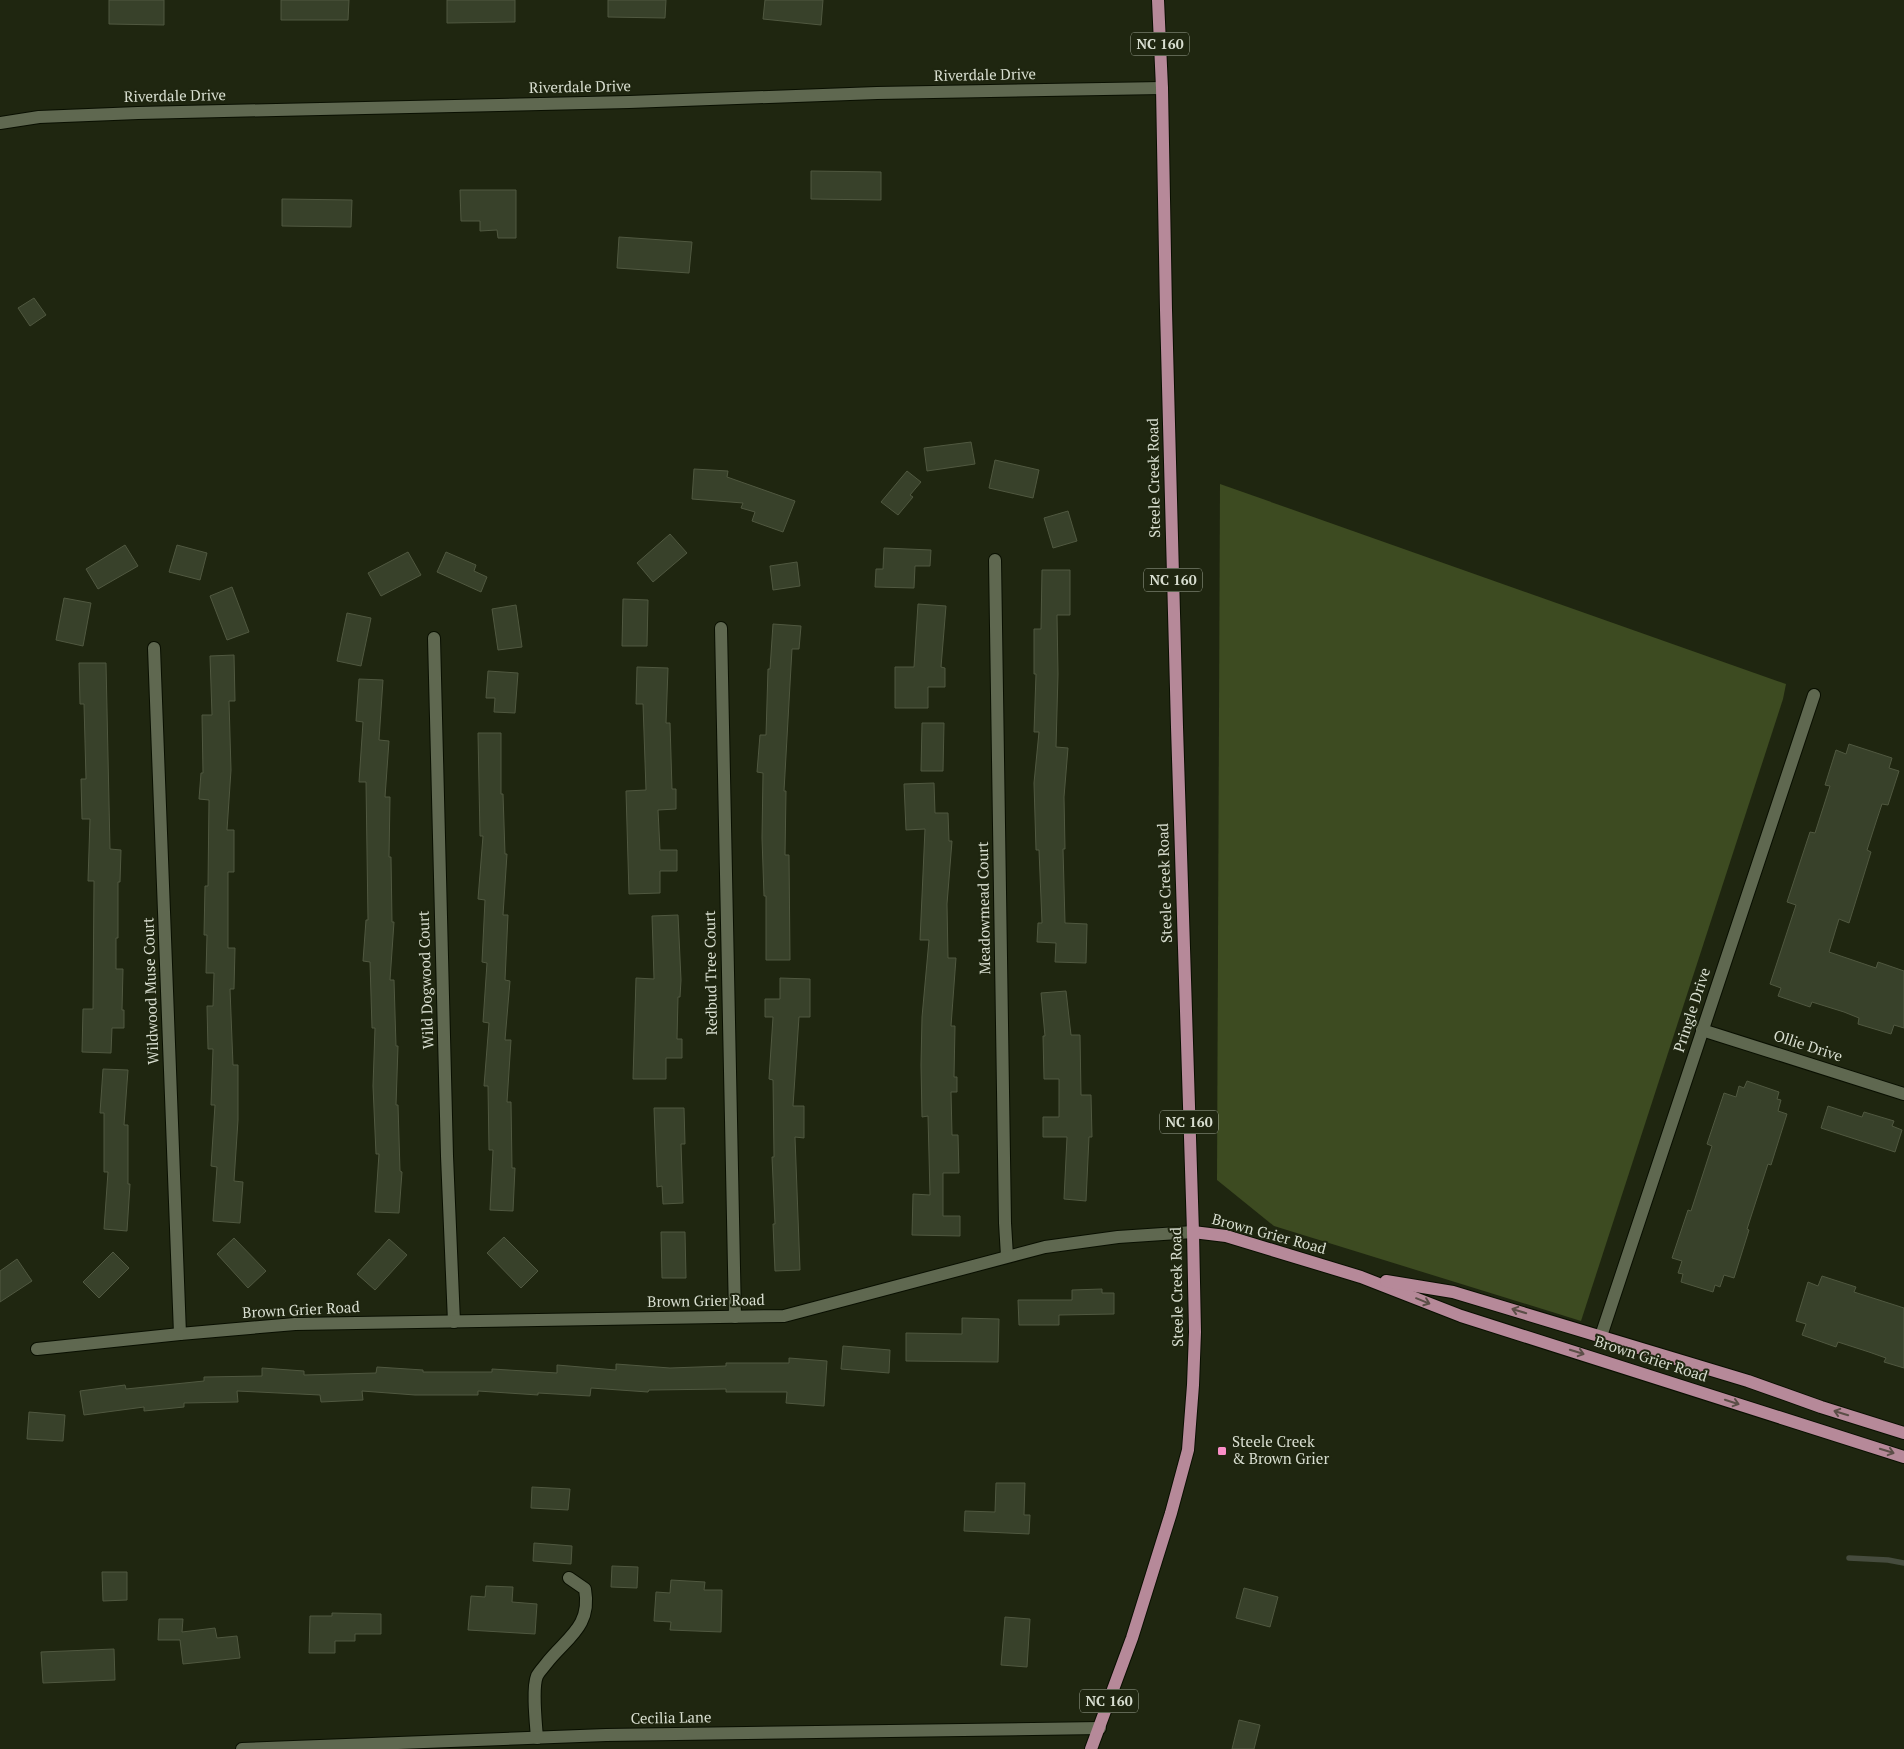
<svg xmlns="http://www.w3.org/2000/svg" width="1904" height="1749" font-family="'PT Serif',serif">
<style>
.green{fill:#3d4b21}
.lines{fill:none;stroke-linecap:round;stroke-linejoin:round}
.stream{stroke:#464c3e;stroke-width:5.5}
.building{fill:#38412a;stroke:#505840}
.minor-casing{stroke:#090f00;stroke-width:14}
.major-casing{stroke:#090f00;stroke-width:14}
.minor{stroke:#5f6850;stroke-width:12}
.major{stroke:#b68999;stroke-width:12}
.oneway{stroke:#5b4e47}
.poi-dot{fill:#fa8fc8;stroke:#1f2610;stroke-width:2}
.labels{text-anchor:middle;stroke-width:4;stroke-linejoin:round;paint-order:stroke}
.shield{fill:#1f2610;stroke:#a0a796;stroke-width:1}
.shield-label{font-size:14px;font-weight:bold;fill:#d8ded0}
.street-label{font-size:15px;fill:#d8ded0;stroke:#1f2610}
.poi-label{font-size:15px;fill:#d8ded0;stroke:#1f2610;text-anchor:start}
</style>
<rect width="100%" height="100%" fill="#1f2610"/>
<path class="green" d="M1220 484 1786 684 1783 699 1581 1321 1274 1226 1217 1180Z"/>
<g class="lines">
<path class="stream" d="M1849 1558 1888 1560 1904 1563"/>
</g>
<g class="building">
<path d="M109 0H164V25L109 24Z"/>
<path d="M281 0H349L348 20H281Z"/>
<path d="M447 0H515V22L447 23Z"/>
<path d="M608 0H666L665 18 608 17Z"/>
<path d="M765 0H823L821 25 763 19Z"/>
<path d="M811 171 881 172V200L811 199Z"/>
<path d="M460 190H516V238H498L497 230 480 231V221H461Z"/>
<path d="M282 199 352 200 351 227 282 226Z"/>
<path d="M619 237 692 242 689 273 617 268Z"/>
<path d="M34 298 46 315 30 326 18 308Z"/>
<path d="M971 442 975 464 927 471 924 448Z"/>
<path d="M995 460 1039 470 1033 498 989 488Z"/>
<path d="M694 469 728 471 727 477 795 501 783 532 752 521 755 512 741 508 743 503 692 499Z"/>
<path d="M907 471 921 482 910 495 913 497 898 515 881 502Z"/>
<path d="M1068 511 1077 541 1053 548 1044 518Z"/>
<path d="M670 534 687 553 653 582 637 563Z"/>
<path d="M125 545 138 566 98 589 86 569Z"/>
<path d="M177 545 207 553 200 580 169 572Z"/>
<path d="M884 548 931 550 930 566H915L914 588 875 587 876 569H883Z"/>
<path d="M408 552 421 575 381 596 368 573Z"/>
<path d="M446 552 476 565 474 571 487 577 481 592 437 572Z"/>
<path d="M797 562 800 586 773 590 770 566Z"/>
<path d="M1042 570H1070V615H1057L1058 674 1056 747 1068 748 1064 797 1065 849H1063L1065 923 1087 924 1086 963 1055 962 1056 943 1037 942 1038 923H1042L1039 850H1036L1034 783 1039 732H1034L1036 674H1034V629H1041Z"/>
<path d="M232 587 249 632 227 640 210 596Z"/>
<path d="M64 598 91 603 83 646 56 640Z"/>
<path d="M623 599 648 600 647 646H622Z"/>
<path d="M918 604 946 606 941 667 945 668V687H928V708H895V667H914Z"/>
<path d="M516 605 522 647 498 650 492 609Z"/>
<path d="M347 613 371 618 361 666 337 661Z"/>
<path d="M773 624 801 626 799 649H792L784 791H786L785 855H789L790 960H766V896H764L762 838 763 773 757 772 760 735H766L768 669H770Z"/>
<path d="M234 655 235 701H229L231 770 227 830H234V872H228V948H235L234 989H230L233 1065H238V1120L234 1181 243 1182 240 1223 213 1221 217 1167 211 1166 215 1105H211L213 1049H208L207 1006H213L214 973H206L207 935H204L205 886H208L209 800 199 799 201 773H203L202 715H212L210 656Z"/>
<path d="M79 663H106L110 849 121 850 120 882H118V938H116V969H123L122 1010H124V1028H112L111 1053 82 1052 83 1009H93L94 881H88L90 819H82L81 779H86L84 704H80Z"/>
<path d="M637 667 668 668 666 723H670L672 789H676V809L658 810 660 850H677V871H660V893L629 894 626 791 646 790 643 704H636Z"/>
<path d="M488 671 518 673 515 713 494 712 495 698H486Z"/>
<path d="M359 679 383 680 379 740 389 741 385 797H390L389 857H391L392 922H394L390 980H394L396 1046H398L396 1105H398L400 1171 402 1172 399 1213 375 1212 379 1154H376L373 1086 375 1028H372L370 962 363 961 366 920H368L366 782H359L363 722 356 721Z"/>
<path d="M922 723H944L943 771H921Z"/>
<path d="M478 733H501V794H503L505 854H507L503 915H508L505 980 510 981 505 1040H511L507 1102H511L512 1168H515L513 1211 490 1210 493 1150H489L488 1086H484L489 1023 483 1022 487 963 482 962 485 900 478 899 483 836H480Z"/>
<path d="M1849 744 1892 758 1889 768 1899 771 1888 805 1882 804 1877 819 1867 850 1871 852 1849 923 1839 919 1829 952 1876 968 1878 962 1904 971V1028L1894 1025 1891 1034 1858 1024 1859 1018 1844 1012 1812 1002 1810 1007 1778 996 1781 988 1770 984 1796 905 1787 902 1810 832 1815 833 1830 786 1825 785 1836 750 1846 754Z"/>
<path d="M934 783 935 813H948L949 841H952L947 904 948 958H956L951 1026H955L954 1077H957V1092H951L952 1135H958L959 1173H943V1216H960V1236L912 1235 913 1194 930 1195 928 1116 922 1117 921 1065 922 1017 929 940H920L925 829 906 830 904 784Z"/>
<path d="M678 915 681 980 680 997H678L677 1039H682V1058H666V1079H633L636 978 654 979 652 916Z"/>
<path d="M780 978 810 979V1017H799L793 1106H804V1138L795 1137 800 1270 775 1271 773 1224H775L772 1157H774L773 1080 769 1079 773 1017H765V999H780Z"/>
<path d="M1066 991 1071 1035H1080L1081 1095H1091L1092 1137H1089L1086 1201 1064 1199 1067 1137H1043V1117H1059V1079H1044L1043 1036H1045L1041 993Z"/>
<path d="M103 1069 128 1070 124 1125H128V1184H130L127 1231 104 1229 108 1172H104V1113H100Z"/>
<path d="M1747 1081 1779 1092 1777 1099 1781 1100 1778 1111 1787 1114 1771 1165 1768 1164 1747 1229 1749 1230 1734 1278 1724 1275 1720 1287 1715 1285 1713 1292 1681 1282 1683 1274 1678 1273 1682 1261 1672 1258 1688 1210 1691 1211 1712 1146 1707 1144 1724 1093 1736 1097 1739 1086 1744 1088Z"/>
<path d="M1828 1106 1862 1117 1864 1112 1894 1121 1892 1126 1902 1130 1895 1152 1821 1128Z"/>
<path d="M654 1108H684L685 1144H681L683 1203 663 1204 662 1186 657 1187Z"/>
<path d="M661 1232H685L686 1278H662Z"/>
<path d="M504 1237 538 1271 521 1288 487 1253Z"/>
<path d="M234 1238 266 1271 248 1288 217 1254Z"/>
<path d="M389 1239 407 1255 375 1290 357 1274Z"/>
<path d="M113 1252 129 1268 99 1298 83 1282Z"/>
<path d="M17 1259 32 1281 0 1302V1271Z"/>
<path d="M1822 1276 1856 1287 1854 1292 1904 1308V1368L1884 1362 1886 1358 1869 1352 1838 1342 1836 1347 1802 1335 1806 1324 1796 1321 1808 1282 1818 1286Z"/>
<path d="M1102 1289V1293H1114V1314L1059 1315V1325H1019L1018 1300H1072V1290Z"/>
<path d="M962 1318 999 1319 998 1362 906 1361V1333L962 1334Z"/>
<path d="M843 1346 890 1350 889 1373 841 1369Z"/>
<path d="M789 1358 827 1361 824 1406 786 1403 787 1392H726V1389L649 1390 648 1392 591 1388 590 1396 538 1393V1395L478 1391V1395H415L362 1391 363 1400 321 1402 320 1395 237 1391 238 1402 184 1403V1407L144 1411V1407L84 1415 80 1391 125 1385 126 1389 204 1381V1377L262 1376V1368L304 1371V1375L376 1373 377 1367 423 1370V1372H492V1369L557 1373V1365L616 1370V1364L670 1368 726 1366V1363H789Z"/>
<path d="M29 1412 65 1415 63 1441 27 1439Z"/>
<path d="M996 1483H1025L1024 1515H1030L1029 1534 964 1531 965 1511 995 1512Z"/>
<path d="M532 1487 570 1489 568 1510 531 1508Z"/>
<path d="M534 1543 572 1546 571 1564 533 1561Z"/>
<path d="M612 1566 638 1567 637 1588 611 1587Z"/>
<path d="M102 1572H127V1600L103 1601Z"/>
<path d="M671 1580 705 1582 704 1590H722L721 1632 670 1630 671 1622 654 1621 656 1592 670 1593Z"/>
<path d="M486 1586 513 1587 512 1602 537 1604 535 1634 468 1630 471 1596 485 1597Z"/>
<path d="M1244 1588 1278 1597 1270 1627 1236 1618Z"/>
<path d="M332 1613 381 1614V1634H355V1641H335V1653H309L310 1616H332Z"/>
<path d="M1005 1617 1030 1619 1027 1667 1001 1665Z"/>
<path d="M159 1619H183L182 1632 215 1628 217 1638 237 1636 240 1658 183 1664 180 1640H158Z"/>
<path d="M114 1649 115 1680 43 1683 41 1652Z"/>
<path d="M1239 1720 1260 1725 1254 1749H1232Z"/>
</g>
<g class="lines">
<g class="minor-casing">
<g id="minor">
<path d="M0 123 39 117 138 113 629 102 877 93 1162 88"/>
<path d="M995 560 1005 1223 1007 1256"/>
<path d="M721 628 735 1317"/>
<path d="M434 638 447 1156 454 1322"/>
<path d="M154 648 180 1334"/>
<path d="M1702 1030 1904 1094"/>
<path d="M1601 1336 1814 695"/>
<path d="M37 1349 180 1334 295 1324 784 1316 1045 1247 1118 1237 1193 1232"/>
<path d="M537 1738C536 1724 532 1688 537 1676 539 1672 543 1668 546 1664 566 1638 592 1627 585 1589L569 1578"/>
<path d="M242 1749 606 1735 1100 1728"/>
</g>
</g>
<g class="major-casing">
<g id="major">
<path d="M1193 1232 1226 1236 1361 1277 1461 1316 1904 1457"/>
<path d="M1386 1281 1453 1292 1748 1381 1821 1407 1904 1433"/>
<path d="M1091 1749 1132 1638 1171 1513 1188 1450 1193 1385 1195 1332 1193 1232 1177 727 1166 310 1162 88 1158 0"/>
</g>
</g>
<use href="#minor" class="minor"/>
<use href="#major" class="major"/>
</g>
<defs><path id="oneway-shaft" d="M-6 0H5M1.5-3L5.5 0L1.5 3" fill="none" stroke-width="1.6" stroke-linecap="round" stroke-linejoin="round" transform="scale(1.25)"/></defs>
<g class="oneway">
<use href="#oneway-shaft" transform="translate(1423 1301) rotate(22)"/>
<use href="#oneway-shaft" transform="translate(1519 1311) rotate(-163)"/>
<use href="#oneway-shaft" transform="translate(1577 1352) rotate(17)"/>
<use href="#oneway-shaft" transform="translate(1732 1402) rotate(18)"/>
<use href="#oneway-shaft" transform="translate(1841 1413) rotate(-163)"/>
<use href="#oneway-shaft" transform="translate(1887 1451) rotate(17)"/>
</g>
<rect class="poi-dot" x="1217" y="1446" width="10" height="10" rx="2.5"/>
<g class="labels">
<g class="shield">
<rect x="1131" y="32.5" width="58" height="23" rx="4"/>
<rect x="1144" y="568.5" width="58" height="23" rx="4"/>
<rect x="1160" y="1110.5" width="58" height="23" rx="4"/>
<rect x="1080" y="1689.5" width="58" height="23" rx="4"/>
</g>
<g class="shield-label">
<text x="1160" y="49">NC 160</text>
<text x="1173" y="585">NC 160</text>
<text x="1189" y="1127">NC 160</text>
<text x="1109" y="1706">NC 160</text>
</g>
<g class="street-label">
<text transform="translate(985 75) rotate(-1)" y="5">Riverdale Drive</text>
<text transform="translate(580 87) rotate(-1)" y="5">Riverdale Drive</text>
<text transform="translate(175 96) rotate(-1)" y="5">Riverdale Drive</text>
<text transform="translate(1154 478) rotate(-91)" y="5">Steele Creek Road</text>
<text transform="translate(1165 883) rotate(-92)" y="5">Steele Creek Road</text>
<text transform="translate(984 908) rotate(-91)" y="5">Meadowmead Court</text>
<text transform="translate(711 973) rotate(-91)" y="5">Redbud Tree Court</text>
<text transform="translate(426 980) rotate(-92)" y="5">Wild Dogwood Court</text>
<text transform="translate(151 991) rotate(-92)" y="5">Wildwood Muse Court</text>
<text transform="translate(1692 1010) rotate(-72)" y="5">Pringle Drive</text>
<text transform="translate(1808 1046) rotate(18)" y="5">Ollie Drive</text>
<text transform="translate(1269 1234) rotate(15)" y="5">Brown Grier Road</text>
<text transform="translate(1177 1287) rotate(-91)" y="5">Steele Creek Road</text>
<text transform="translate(706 1301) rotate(-1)" y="5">Brown Grier Road</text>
<text transform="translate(301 1310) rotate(-3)" y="5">Brown Grier Road</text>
<text transform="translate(1651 1359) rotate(18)" y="5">Brown Grier Road</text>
<text transform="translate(671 1718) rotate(-1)" y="5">Cecilia Lane</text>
</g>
<g class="poi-label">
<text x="1232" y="1447">Steele Creek<tspan x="1232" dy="17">&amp; Brown Grier</tspan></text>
</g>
</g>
</svg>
